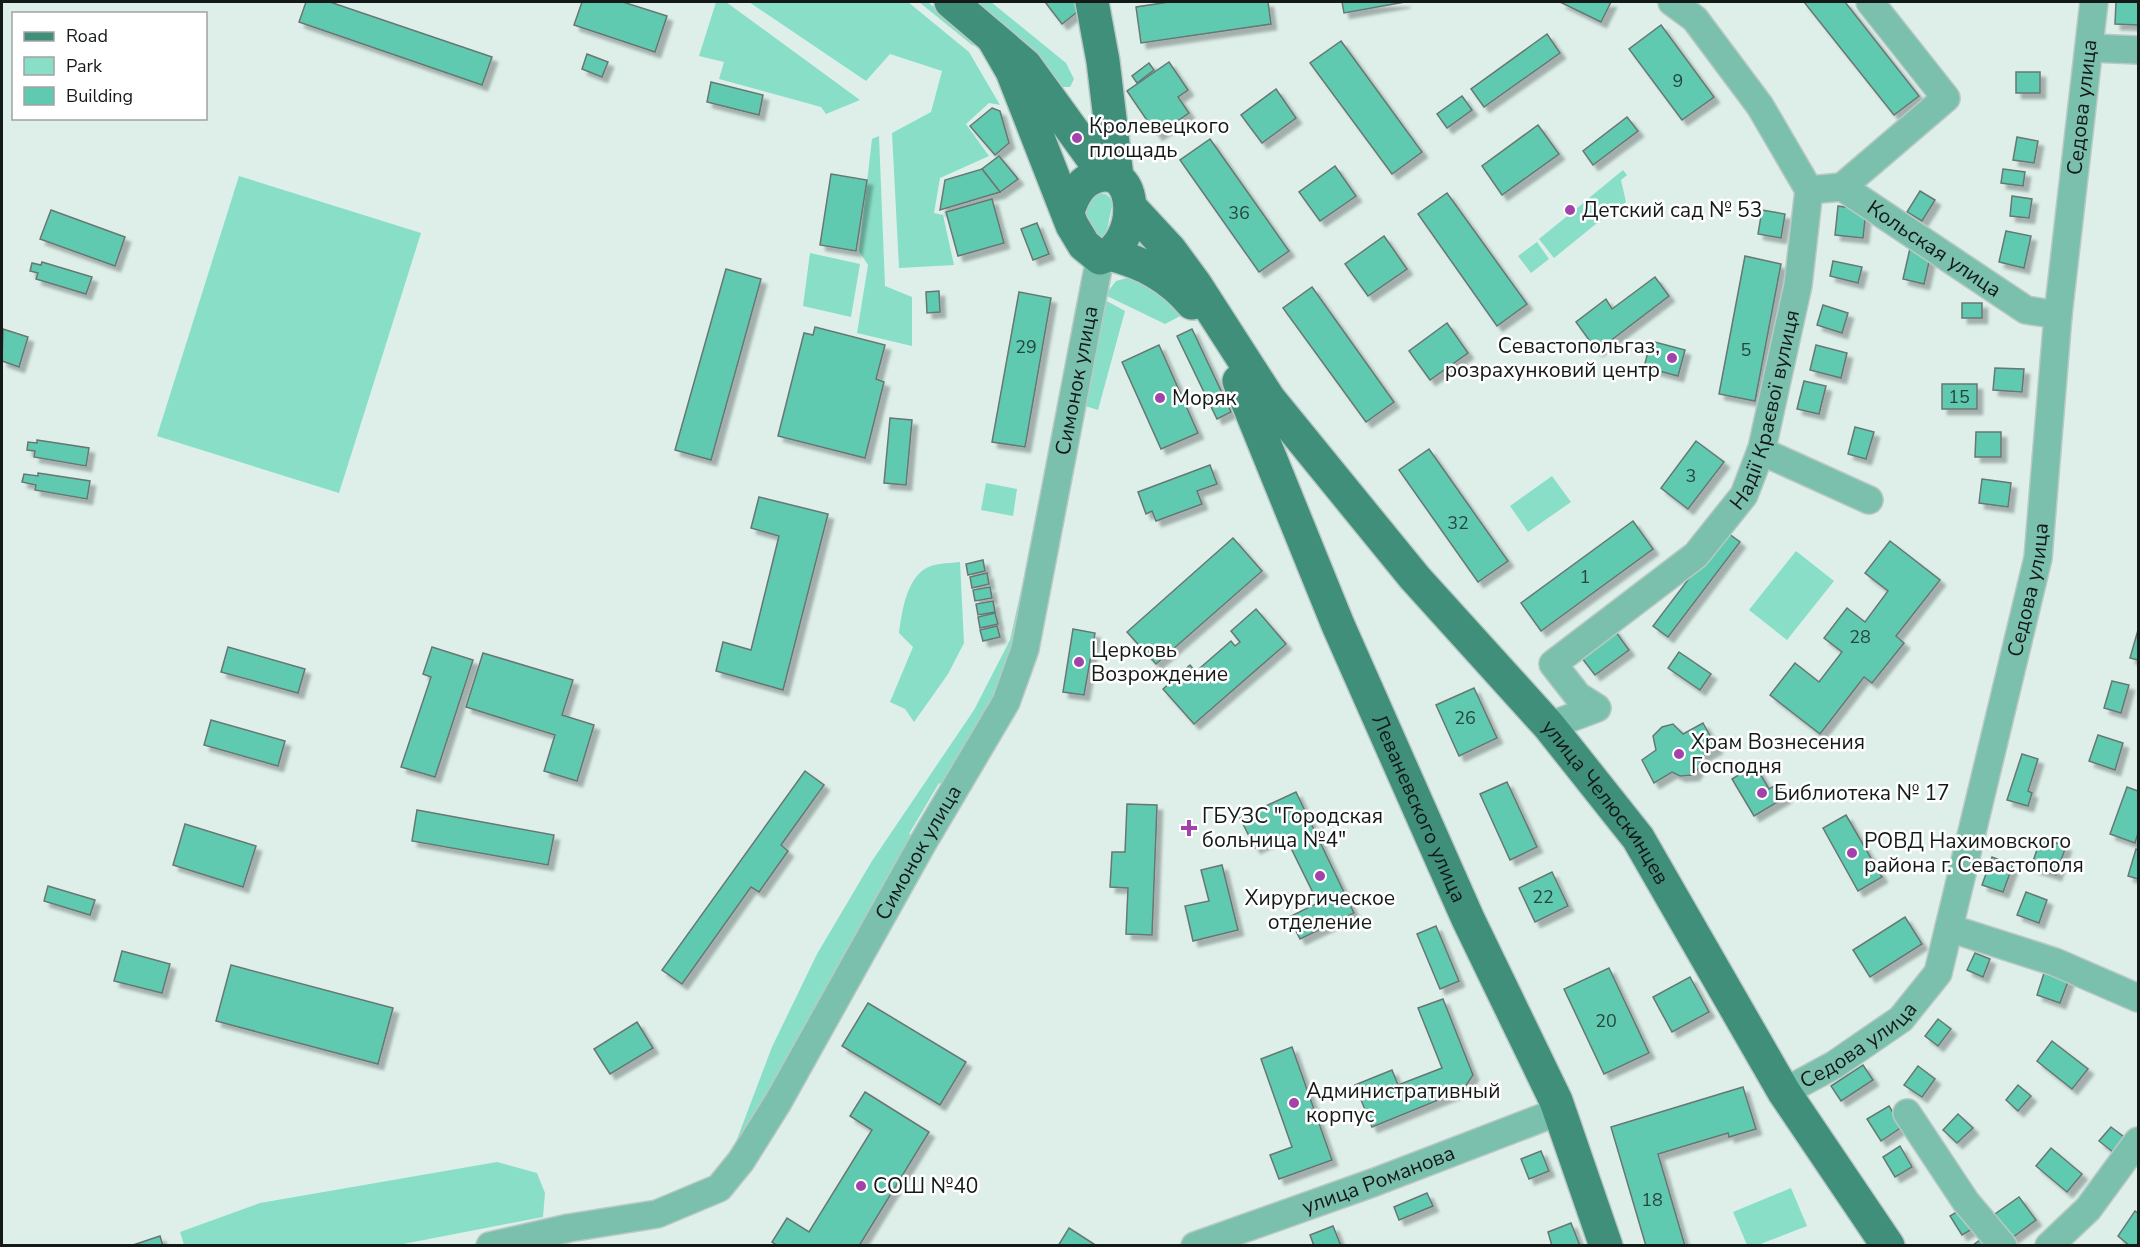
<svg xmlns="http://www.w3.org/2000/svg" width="2140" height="1247" font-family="'Nunito Sans',sans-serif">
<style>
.green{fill:#89dec7}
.building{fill:#60cab0;stroke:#687773;stroke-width:1.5;filter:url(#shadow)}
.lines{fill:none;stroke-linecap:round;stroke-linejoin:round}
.minor-casing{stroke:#bac9c4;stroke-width:30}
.major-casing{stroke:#bac9c4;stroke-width:36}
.minor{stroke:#7bc0ad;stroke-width:27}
.major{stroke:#3f8f7b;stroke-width:33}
.poi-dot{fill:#a342aa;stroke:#fff;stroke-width:2}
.labels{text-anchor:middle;stroke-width:5;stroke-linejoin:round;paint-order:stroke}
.number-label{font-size:18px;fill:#27463e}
.street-label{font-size:21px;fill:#141a18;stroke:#fff}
.poi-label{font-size:21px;fill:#141a18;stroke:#fff;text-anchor:start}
</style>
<defs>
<filter id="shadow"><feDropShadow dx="5.5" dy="5.5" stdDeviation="1.5" flood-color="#0004"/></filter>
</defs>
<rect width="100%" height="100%" fill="#deefea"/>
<g class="green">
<path d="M716 2H726L860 100 826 114 821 107 719 79 724 62 699 56Z"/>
<path d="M749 2H908L969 52 1000 105 989 103 966 124 989 156 940 178 934 213 943 215 954 265 899 268 892 133 931 112 942 71 890 54 866 81Z"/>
<path d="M919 2H928L980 47 972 45Z"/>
<path d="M962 2H991L1066 63 1074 79 1070 87H1060Z"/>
<path d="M879 136 885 286 912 297V346L857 333 868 265 859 251 872 139Z"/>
<path d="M1623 170 1627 175 1621 180 1626 202 1606 219 1589 198Z"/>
<path d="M239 176 421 233 339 493 157 436Z"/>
<path d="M1096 194H1106L1113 201 1106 235 1099 240 1084 230 1088 201Z"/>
<path d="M1587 200 1602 219 1554 258 1539 239Z"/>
<path d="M1537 242 1549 259 1531 273 1518 256Z"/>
<path d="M810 253 860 264 851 317 803 306Z"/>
<path d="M1127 278 1146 279 1186 313 1165 324 1105 295 1116 281Z"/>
<path d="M1105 300 1125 311 1098 410 1079 404Z"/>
<path d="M1552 476 1571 502 1528 532 1510 506Z"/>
<path d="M986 483 1017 489 1013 516 981 510Z"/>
<path d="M1031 545H1041L1022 648 951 790 939 783 909 834 920 839 731 1155 772 1047 817 954 872 861 974 710 1010 640Z"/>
<path d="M1796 551 1834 581 1787 640 1749 610Z"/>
<path d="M960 562 964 643 948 674 914 722 905 709 890 702 913 647 899 633C902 611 907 574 931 566 940 563 951 563 960 562Z"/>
<path d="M497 1162 537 1173 545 1193 543 1217 398 1245H184L180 1232 260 1203Z"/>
<path d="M1791 1188 1807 1226 1758 1245H1747L1733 1212Z"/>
</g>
<g class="building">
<path d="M306 2H330L492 57 482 85 299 22Z"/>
<path d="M582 2H623L667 16 655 52 574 25Z"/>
<path d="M1045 2H1075L1081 9 1062 24Z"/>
<path d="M1169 2H1268L1271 24 1141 43 1136 7Z"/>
<path d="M1342 2H1405L1344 13Z"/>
<path d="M1560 2H1611L1601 22Z"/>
<path d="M1804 2H1845L1919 96 1894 115Z"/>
<path d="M2116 2H2138V25L2115 24Z"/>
<path d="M1661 25 1714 97 1682 120 1629 49Z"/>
<path d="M1547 34 1560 53 1484 107 1471 89Z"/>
<path d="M1341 41 1422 152 1392 174 1310 63Z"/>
<path d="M587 54 608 62 602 77 582 69Z"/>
<path d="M1169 62 1188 90 1178 97 1189 113 1157 135 1127 91Z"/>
<path d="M1149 63 1154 70 1137 83 1132 76Z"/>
<rect x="2016" y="72" width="24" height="21"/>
<path d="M711 82 763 95 759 115 707 102Z"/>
<path d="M1276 89 1296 118 1262 143 1241 115Z"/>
<path d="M1462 96 1472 110 1447 128 1437 114Z"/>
<path d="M992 108 1000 111 1009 143 995 155 970 126Z"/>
<path d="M1627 117 1638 131 1593 165 1583 151Z"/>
<path d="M1538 125 1559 154 1502 195 1482 166Z"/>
<path d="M2017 137 2038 141 2034 163 2013 160Z"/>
<path d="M1210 139 1289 251 1259 272 1180 160Z"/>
<path d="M999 156 1018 179 1000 192 982 169Z"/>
<path d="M1335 166 1356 196 1320 221 1299 192Z"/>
<path d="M982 169 1000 192 940 210 945 180Z"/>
<path d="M2003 169 2025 172 2023 186 2001 183Z"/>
<path d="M831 174 867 180 856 251 820 245Z"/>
<path d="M1920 191 1935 200 1922 221 1907 212Z"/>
<path d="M1447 193 1527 304 1497 326 1418 214Z"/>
<path d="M2012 196 2032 199 2029 218 2010 216Z"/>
<path d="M992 199 1004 243 958 256 946 212Z"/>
<path d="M1838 206 1866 210 1863 238 1835 235Z"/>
<path d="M51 210 125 237 115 266 40 239Z"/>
<path d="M1762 210 1785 214 1781 238 1758 234Z"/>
<path d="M1037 223 1049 254 1033 260 1021 229Z"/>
<path d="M2006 231 2031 236 2024 268 1999 262Z"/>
<path d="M1384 236 1407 269 1368 296 1345 264Z"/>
<path d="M1911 244 1932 249 1924 284 1903 279Z"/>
<path d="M1745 256 1781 264 1755 401 1719 394Z"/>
<path d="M1833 261 1862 267 1858 283 1830 276Z"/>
<path d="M42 262 92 277 86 294 36 279 38 273 30 271 32 263 41 265Z"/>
<path d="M726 269 761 279 711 460 675 450Z"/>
<path d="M1655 277 1669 296 1597 351 1576 322 1606 299 1612 309Z"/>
<path d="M1312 287 1394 402 1366 422 1283 308Z"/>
<path d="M939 291 940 312 927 313 926 292Z"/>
<path d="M1019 292 1051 298 1025 447 992 442Z"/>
<rect x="1962" y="303" width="20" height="15"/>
<path d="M1823 305 1848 313 1842 333 1817 325Z"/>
<path d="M1447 323 1468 353 1430 380 1409 351Z"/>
<path d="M815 327 885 345 876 379 884 382 865 458 778 436 804 333 813 335Z"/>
<path d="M3 329 28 337 19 367 2 361Z"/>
<path d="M1192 329 1231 412 1217 419 1177 336Z"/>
<path d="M1651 341 1685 350 1678 376 1644 367Z"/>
<path d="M1159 345 1198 433 1161 449 1122 362Z"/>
<path d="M1816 345 1847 353 1841 378 1810 370Z"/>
<path d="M1995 368 2024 369 2022 392 1993 390Z"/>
<path d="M1804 381 1826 386 1819 414 1797 409Z"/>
<rect x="1942" y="384" width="35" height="25"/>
<path d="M890 418 912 420 906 485 884 483Z"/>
<path d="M1855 427 1874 432 1866 459 1848 454Z"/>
<path d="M1976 432H2001V457H1975Z"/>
<path d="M37 440 89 448 86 466 34 457 35 451 27 450 28 442 37 443Z"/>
<path d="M1696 441 1724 462 1688 509 1661 488Z"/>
<path d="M1429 449 1508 561 1478 582 1399 470Z"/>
<path d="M1210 465 1217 484 1197 491 1202 504 1156 521 1152 511 1146 514 1138 492Z"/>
<path d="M38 473 90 481 87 499 35 490 36 485 22 482 24 474 38 476Z"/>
<path d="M1982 479 2011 483 2008 507 1979 503Z"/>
<path d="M759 497 828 514 783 690 716 671 723 642 751 650 779 536 751 528Z"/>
<path d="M1633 521 1653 549 1541 631 1521 603Z"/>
<path d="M1725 531 1740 542 1668 637 1653 626Z"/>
<path d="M1233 538 1262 571 1156 664 1127 632Z"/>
<path d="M1890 541 1940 580 1896 636 1904 643 1872 683 1864 677 1820 734 1770 695 1795 663 1819 682 1842 652 1824 638 1847 608 1865 622 1888 591 1865 573Z"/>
<path d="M983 560 985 571 968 575 966 564Z"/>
<path d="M987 573 989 584 972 588 970 577Z"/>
<path d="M990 587 992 598 975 601 973 590Z"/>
<path d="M993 601 995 612 978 615 976 604Z"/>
<path d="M1256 609 1286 644 1194 724 1163 689 1190 665 1200 676 1204 672 1200 668 1231 641 1235 646 1240 642 1231 631Z"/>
<path d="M995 613 998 624 980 628 978 617Z"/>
<path d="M997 626 1000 637 983 641 980 630Z"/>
<path d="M1613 628 1629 650 1595 675 1578 653Z"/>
<path d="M1073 629 1095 633 1084 695 1063 692Z"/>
<path d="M2138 630V660L2130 658Z"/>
<path d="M228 647 305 669 298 693 221 672Z"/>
<path d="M432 647 473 660 435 777 401 767 431 677 423 674Z"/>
<path d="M1679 652 1711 674 1700 690 1668 668Z"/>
<path d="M483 653 573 680 562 715 594 725 577 781 544 771 555 735 466 707Z"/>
<path d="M2112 681 2129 685 2121 713 2104 708Z"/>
<path d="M1474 688 1497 738 1459 756 1436 705Z"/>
<path d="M211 720 285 741 278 766 204 745Z"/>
<path d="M1703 723 1717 748 1701 757 1700 766 1694 775 1680 776 1672 772 1654 783 1642 760 1656 750 1653 736 1662 727 1673 724 1683 734Z"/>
<path d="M2098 735 2123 743 2115 770 2089 761Z"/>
<path d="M2022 754 2038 759 2028 791 2032 793 2028 806 2007 800Z"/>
<path d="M1755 765 1769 789 1778 784 1786 797 1754 816 1732 779Z"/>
<path d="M805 771 824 785 781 845 788 851 759 892 751 887 682 984 662 970Z"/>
<path d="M1507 782 1537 847 1510 860 1480 794Z"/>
<path d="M2127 787 2138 791V833L2135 843 2110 834Z"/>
<path d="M1296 792 1354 913 1300 939 1289 917 1318 903 1284 834 1255 848 1240 818Z"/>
<path d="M1127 804 1157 805 1152 935 1126 934 1128 888 1110 887 1112 852H1125Z"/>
<path d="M417 810 554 835 548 865 412 841Z"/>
<path d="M1846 815 1882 877 1858 891 1823 828Z"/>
<path d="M185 824 256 846 243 887 173 865Z"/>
<path d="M2041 838 2066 846 2056 875 2031 867Z"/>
<path d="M2136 849 2138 850V879L2128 876Z"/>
<path d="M1992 857 2013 865 2003 892 1982 885Z"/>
<path d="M1222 865 1238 930 1193 941 1185 906 1209 901 1201 870Z"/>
<path d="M1552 872 1568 906 1535 922 1519 888Z"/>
<path d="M48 886 95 900 90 915 44 901Z"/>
<path d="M2026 892 2047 900 2039 923 2017 915Z"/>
<path d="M1905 917 1922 944 1870 977 1853 950Z"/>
<path d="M1436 926 1459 981 1440 989 1417 934Z"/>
<path d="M122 951 170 964 162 993 114 981Z"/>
<path d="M1975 953 1990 959 1983 977 1967 970Z"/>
<path d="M231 965 393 1008 378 1064 216 1021Z"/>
<path d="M1609 968 1649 1053 1604 1074 1564 989Z"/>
<path d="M2045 970 2069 979 2060 1003 2037 995Z"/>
<path d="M1690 977 1709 1012 1672 1032 1653 997Z"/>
<path d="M1443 999 1473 1075 1463 1090 1372 1127 1355 1085 1392 1070 1398 1085 1442 1068 1418 1008Z"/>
<path d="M868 1003 966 1062 940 1105 842 1046Z"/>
<path d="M1938 1019 1951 1029 1938 1046 1925 1036Z"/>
<path d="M637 1022 653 1048 610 1074 594 1049Z"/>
<path d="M2052 1041 2088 1069 2072 1089 2037 1061Z"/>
<path d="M1292 1047 1332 1160 1279 1179 1270 1155 1292 1147 1261 1059Z"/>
<path d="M1863 1065 1873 1080 1841 1101 1831 1086Z"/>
<path d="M1918 1066 1935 1079 1922 1097 1904 1085Z"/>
<path d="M2018 1085 2031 1096 2018 1111 2006 1100Z"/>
<path d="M1743 1087 1756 1129 1729 1137 1728 1133 1658 1154 1685 1246H1646L1611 1127Z"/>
<path d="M865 1092 929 1132 859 1246H778L772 1242 787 1218 809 1232 872 1130 850 1116Z"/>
<path d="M1889 1106 1902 1127 1881 1141 1867 1119Z"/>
<path d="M1958 1114 1973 1128 1957 1143 1943 1130Z"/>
<path d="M2111 1127 2124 1137 2113 1152 2099 1141Z"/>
<path d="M1900 1146 1912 1167 1895 1177 1883 1157Z"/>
<path d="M2051 1148 2082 1174 2067 1192 2036 1166Z"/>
<path d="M1541 1151 1549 1171 1529 1179 1521 1159Z"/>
<path d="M1427 1193 1433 1206 1399 1220 1394 1207Z"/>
<path d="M2019 1197 2036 1220 2012 1238 1995 1214Z"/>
<path d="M1960 1210 1972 1229 1962 1235 1950 1216Z"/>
<path d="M2135 1211 2138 1213V1246H2130L2118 1236Z"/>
<path d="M1571 1223 1580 1246H1552L1548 1232Z"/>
<path d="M1333 1226 1341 1246H1314L1310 1235Z"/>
<path d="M1069 1228 1097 1246H1058Z"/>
<path d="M160 1236 163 1246H130Z"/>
<path d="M1981 1239 1986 1246H1972Z"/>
</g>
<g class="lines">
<g class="minor-casing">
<g id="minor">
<path d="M2091 48 2138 50"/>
<path d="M1842 187 1946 98 1870 2"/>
<path id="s1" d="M1809 190 1842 187 2026 310 2058 315"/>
<path d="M1761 451 1869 500"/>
<path id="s2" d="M1549 726 1597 708 1578 696 1553 664 1696 555 1744 495 1762 448 1798 285 1809 190 1760 106 1695 19 1672 2"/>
<path d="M1949 928 2055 962 2138 998"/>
<path id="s3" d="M1784 1092 1834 1065 1901 1019 1938 973 2038 558 2058 315 2094 2"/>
<path d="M1907 1113 1966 1202 2003 1246"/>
<path id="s4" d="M490 1246 569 1228 657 1214 719 1188 741 1161 778 1102 921 846 1006 702 1025 649 1100 258"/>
<path id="s5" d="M1195 1246 1375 1182 1560 1111"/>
<path d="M2049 1246 2088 1209 2138 1141"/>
</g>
</g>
<g class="major-casing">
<g id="major">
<path d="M951 2 1025 65 1104 174"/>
<path d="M1092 2 1103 61 1117 177"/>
<path d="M993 38 1012 71 1072 225 1084 245 1100 258C1141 245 1140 161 1095 177 1080 182 1072 198 1068 212"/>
<path id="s6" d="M1131 208 1170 250 1195 284 1269 399 1415 578 1549 726 1638 838 1784 1092 1888 1246"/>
<path d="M1110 254C1144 263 1170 277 1192 303"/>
<path id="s7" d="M1239 381 1338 625 1468 919 1556 1101 1606 1246"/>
</g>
</g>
<use href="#minor" class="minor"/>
<use href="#major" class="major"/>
</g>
<g class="poi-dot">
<circle cx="1077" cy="138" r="6"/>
<circle cx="1570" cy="210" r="6"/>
<circle cx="1672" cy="358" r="6"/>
<circle cx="1160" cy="398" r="6"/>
<circle cx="1079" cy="662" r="6"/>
<circle cx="1679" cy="754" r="6"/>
<circle cx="1762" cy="793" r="6"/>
<path d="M1186 819h6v6h6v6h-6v6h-6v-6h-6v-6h6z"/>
<circle cx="1852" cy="853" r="6"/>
<circle cx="1320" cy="876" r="6"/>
<circle cx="1294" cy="1103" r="6"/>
<circle cx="861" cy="1186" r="6"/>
</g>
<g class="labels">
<g class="number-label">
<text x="1678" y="87">9</text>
<text x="1239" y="219">36</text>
<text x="1026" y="353">29</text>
<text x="1746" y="356">5</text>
<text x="1959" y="403">15</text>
<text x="1691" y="482">3</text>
<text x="1458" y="529">32</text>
<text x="1585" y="583">1</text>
<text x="1860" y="643">28</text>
<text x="1465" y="724">26</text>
<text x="1543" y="903">22</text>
<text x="1606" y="1027">20</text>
<text x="1652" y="1206">18</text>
</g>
<g class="street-label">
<text dy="7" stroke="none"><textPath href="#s3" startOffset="1077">Седова улица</textPath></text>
<text dy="7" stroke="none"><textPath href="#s1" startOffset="144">Кольская улица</textPath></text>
<text dy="7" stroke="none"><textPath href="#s4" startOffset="1132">Симонок улица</textPath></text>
<text dy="7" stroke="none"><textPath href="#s2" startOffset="459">Надії Краєвої вулиця</textPath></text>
<text dy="7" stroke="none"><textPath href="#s3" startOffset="591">Седова улица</textPath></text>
<text dy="7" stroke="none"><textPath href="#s6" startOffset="762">улица Челюскинцев</textPath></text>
<text dy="7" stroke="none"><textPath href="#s7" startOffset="464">Леваневского улица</textPath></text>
<text dy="7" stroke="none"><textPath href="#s4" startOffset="628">Симонок улица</textPath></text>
<text dy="7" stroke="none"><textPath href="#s3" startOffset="88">Седова улица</textPath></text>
<text dy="7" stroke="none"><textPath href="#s5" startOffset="195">улица Романова</textPath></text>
</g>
<g class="poi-label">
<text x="1089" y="133">Кролевецкого<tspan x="1089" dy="24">площадь</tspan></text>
<text x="1582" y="217">Детский сад № 53</text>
<text x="1660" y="353" text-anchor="end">Севастопольгаз,<tspan x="1660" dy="24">розрахунковий центр</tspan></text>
<text x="1172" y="405">Моряк</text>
<text x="1091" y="657">Церковь<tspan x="1091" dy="24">Возрождение</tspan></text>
<text x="1691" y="749">Храм Вознесения<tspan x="1691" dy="24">Господня</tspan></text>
<text x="1774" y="800">Библиотека № 17</text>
<text x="1202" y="823">ГБУЗС "Городская<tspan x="1202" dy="24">больница №4"</tspan></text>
<text x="1864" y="848">РОВД Нахимовского<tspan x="1864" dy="24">района г. Севастополя</tspan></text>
<text x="1320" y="905" text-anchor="middle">Хирургическое<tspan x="1320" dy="24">отделение</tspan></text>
<text x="1306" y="1098">Административный<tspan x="1306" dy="24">корпус</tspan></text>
<text x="873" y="1193">СОШ №40</text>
</g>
</g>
<rect width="2140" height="1247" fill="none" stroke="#141a18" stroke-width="6"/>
<rect x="12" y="12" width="195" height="108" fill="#ffffff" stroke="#a1a3a3" stroke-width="1.5"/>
<rect x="24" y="32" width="30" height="9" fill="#3f8f7b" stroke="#a1a3a3" stroke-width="1.5"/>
<text x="66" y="42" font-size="18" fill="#141a18">Road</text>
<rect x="24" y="57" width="30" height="18" fill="#89dec7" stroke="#a1a3a3" stroke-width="1.5"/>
<text x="66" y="72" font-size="18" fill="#141a18">Park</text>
<rect x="24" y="87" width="30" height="18" fill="#60cab0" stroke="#a1a3a3" stroke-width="1.5"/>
<text x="66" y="102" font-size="18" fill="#141a18">Building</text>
</svg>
